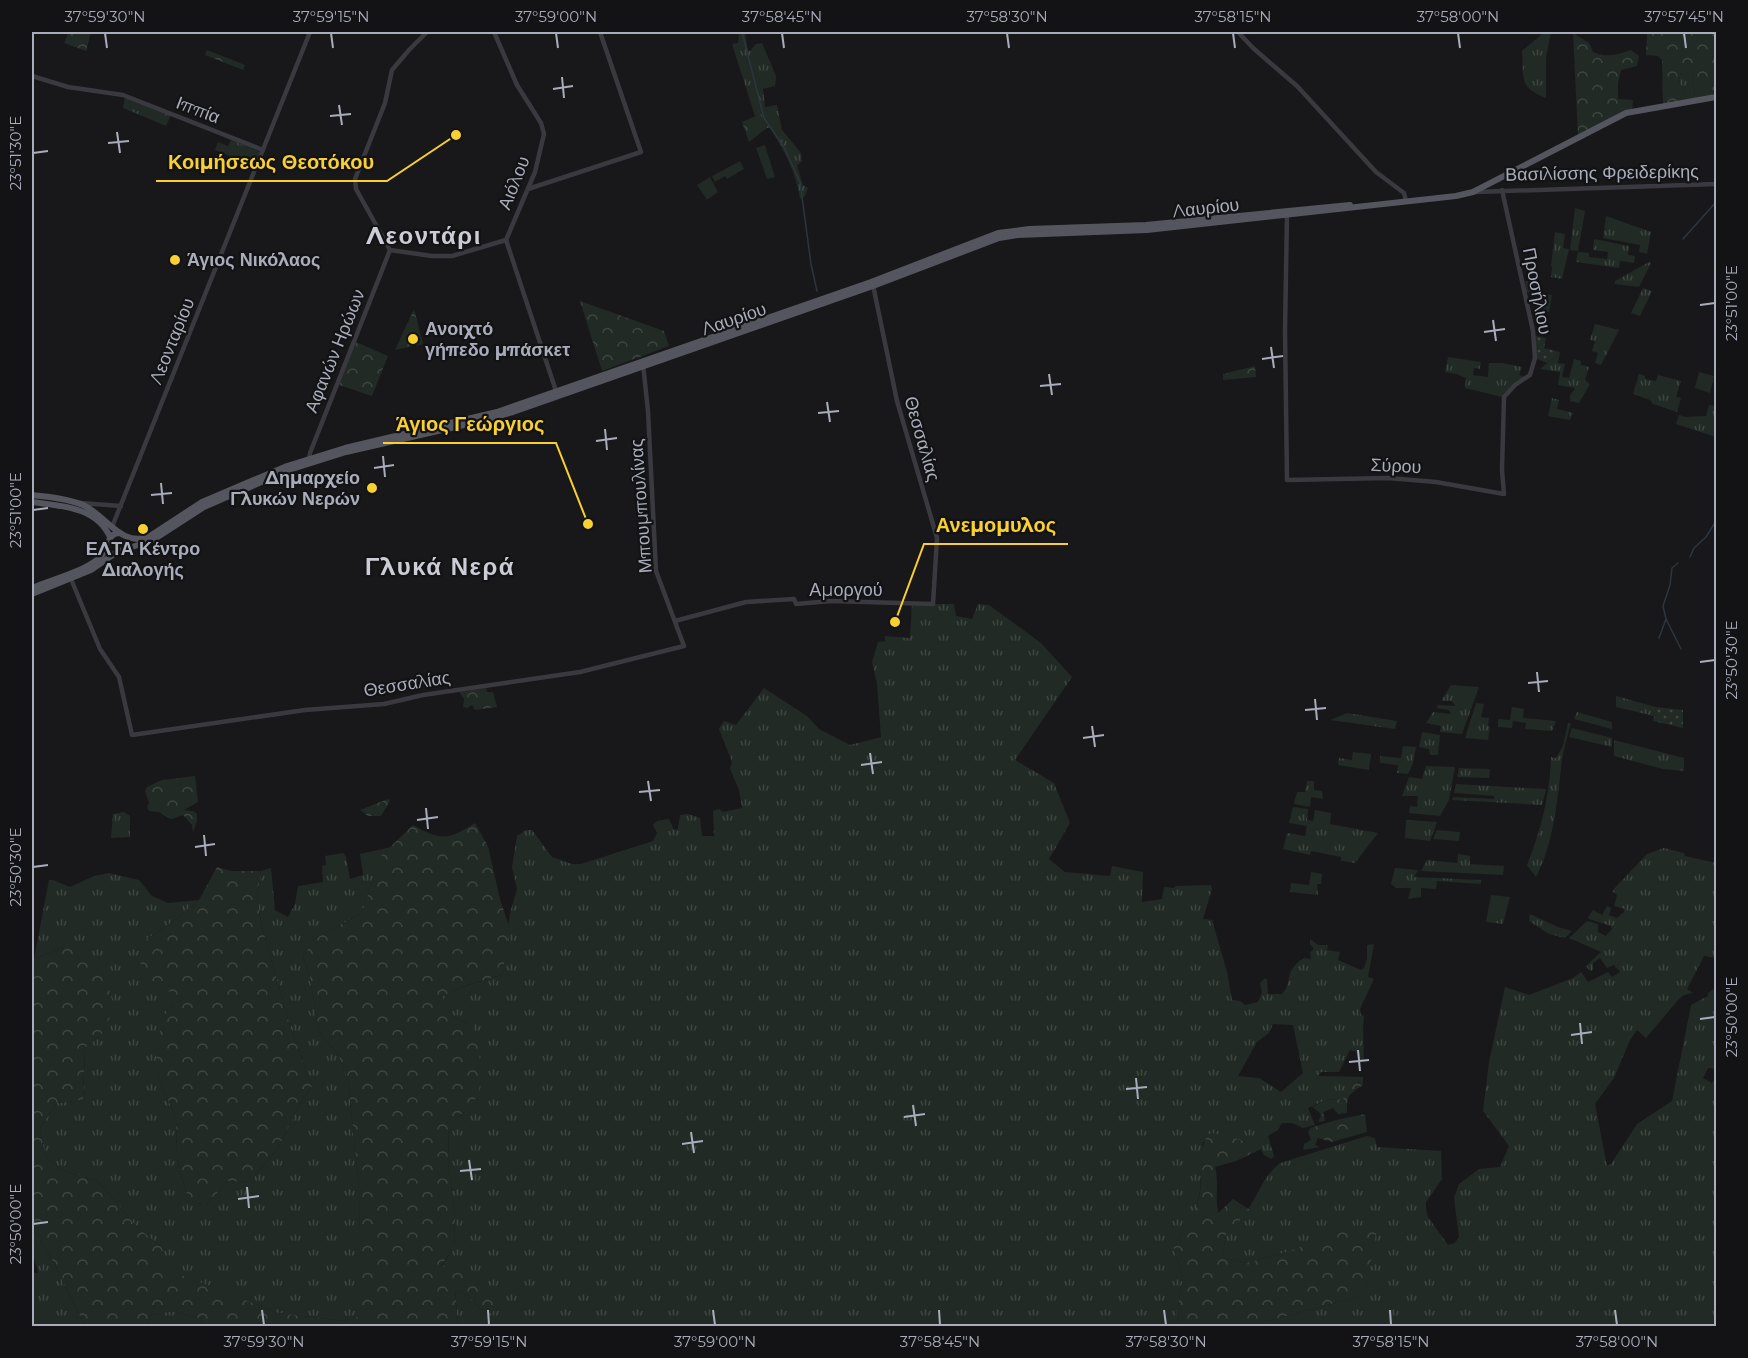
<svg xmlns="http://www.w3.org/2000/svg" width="1748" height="1358" font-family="Montserrat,sans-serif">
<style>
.grass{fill:url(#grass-tufts);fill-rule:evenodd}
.forest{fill:url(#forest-crowns)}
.garden{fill:url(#garden-dots)}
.pitch{fill:#212a24}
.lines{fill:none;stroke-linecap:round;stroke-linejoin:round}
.stream{stroke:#2d353f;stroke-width:1.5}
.minor{stroke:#39393f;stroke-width:4.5}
.major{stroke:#54555e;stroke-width:6}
.ticks{fill:none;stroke:#a9acba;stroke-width:2}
.poi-dot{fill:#f9d031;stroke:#131315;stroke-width:2}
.labels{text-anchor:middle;stroke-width:4.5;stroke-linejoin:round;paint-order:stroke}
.street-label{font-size:18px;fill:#a9acba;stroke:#131315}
.poi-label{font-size:18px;font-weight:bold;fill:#a9acba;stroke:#131315;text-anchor:start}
.district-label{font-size:24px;font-weight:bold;letter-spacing:1.5px;fill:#cbccd6;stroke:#131315}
.leader{fill:none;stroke:#f9d031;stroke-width:2}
.callout-dot{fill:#f9d031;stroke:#131315;stroke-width:2}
.callout-label{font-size:20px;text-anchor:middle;font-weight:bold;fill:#f9d031;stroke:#131315;stroke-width:4.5;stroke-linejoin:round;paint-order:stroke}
.neatline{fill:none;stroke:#a9acba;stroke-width:2}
.ticks-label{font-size:15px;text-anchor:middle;fill:#a9acba}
</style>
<defs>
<pattern id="grass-tufts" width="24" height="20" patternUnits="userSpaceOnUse" patternTransform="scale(1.5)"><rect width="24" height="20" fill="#212a24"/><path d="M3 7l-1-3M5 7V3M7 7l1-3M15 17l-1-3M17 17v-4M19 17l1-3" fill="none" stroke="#3e4642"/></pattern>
<pattern id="forest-crowns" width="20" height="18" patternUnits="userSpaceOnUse" patternTransform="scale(1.5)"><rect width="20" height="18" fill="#212a24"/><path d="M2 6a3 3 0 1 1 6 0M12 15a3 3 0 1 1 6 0" fill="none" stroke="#3e4642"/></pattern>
<pattern id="garden-dots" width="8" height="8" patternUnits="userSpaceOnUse" patternTransform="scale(1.5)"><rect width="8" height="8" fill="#212a24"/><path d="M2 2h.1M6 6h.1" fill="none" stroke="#3e4642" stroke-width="1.8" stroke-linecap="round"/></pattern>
</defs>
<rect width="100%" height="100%" fill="#18181a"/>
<g class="grass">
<path d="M739 32H745L748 50 750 51 756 44 762 43 776 76 775 86 763 89 765 107 777 105 782 130 801 153 802 161 797 166 803 185 808 188 805 196 800 199C796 172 784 150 770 128H767L761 115 755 116 732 44 738 43Z"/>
<path d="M1543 32H1551L1546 58V98C1518 87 1524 78 1522 51L1541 35Z"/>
<path d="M1693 72 1695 99 1687 101 1680 84 1679 75Z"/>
<path d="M125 97 171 115 166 126 123 108Z"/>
<path d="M231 140 260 152 254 165 215 150 218 142 228 146Z"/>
<path d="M1575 208 1585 211 1578 251 1570 250Z"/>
<path d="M1606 216 1651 232 1647 254 1639 252 1640 245 1603 238Z"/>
<path d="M1555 232 1565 234 1563 248 1569 249 1562 279 1551 277 1552 267 1551 266Z"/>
<path d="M1594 239 1629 246 1628 255 1635 256 1634 263 1620 261 1619 268 1576 262 1578 252 1589 253V257L1607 259 1608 252 1593 250Z"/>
<path d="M1649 262 1651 263 1639 287 1615 284V281Z"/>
<path d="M1525 281H1536L1537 293 1552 295 1549 312 1536 310 1537 294 1526 292Z"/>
<path d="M1643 288 1652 291 1640 316 1631 313Z"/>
<path d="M1595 324 1619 330 1601 365 1595 363 1598 353 1592 351 1595 341 1590 340Z"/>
<path d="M1560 352 1558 363 1565 364 1562 377 1569 378 1574 359 1581 361V365L1589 367 1585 380 1590 384 1579 403 1570 401V396L1575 388 1558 385 1560 372 1540 369Z"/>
<path d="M1448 357 1481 362 1480 369 1474 368 1473 375 1488 377 1489 363H1502L1522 367 1519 375 1525 377 1510 387 1502 397 1465 388 1466 378 1457 374 1445 372Z"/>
<path d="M1699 372 1714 376 1710 393 1695 388Z"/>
<path d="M1639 374 1645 376V379L1656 381 1658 375 1681 381 1676 397 1681 398 1677 412 1653 404 1650 400 1633 394Z"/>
<path d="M1552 398 1559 400 1557 409 1573 413 1570 420 1548 416Z"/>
<path d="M1709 405 1716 406V437L1676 424 1679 415 1685 417 1706 416Z"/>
<path d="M912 604H954L956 616 972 619 978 604 989 605 1041 643 1072 677 1015 760 1054 783 1070 823 1049 859 1065 872 1110 876 1112 866 1143 872 1142 902 1162 899 1164 887 1174 888 1176 886 1211 885 1212 889 1203 919 1212 920 1227 972 1232 1000 1240 1001 1245 1005 1258 1002 1262 993 1260 983 1265 978 1267 980 1268 994H1282C1294 981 1282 972 1304 958L1311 959 1310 952 1314 949 1310 944V939L1318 945H1328L1327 950 1340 952 1338 960 1361 970 1364 968 1367 959V945L1374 944 1368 977 1374 979 1360 1009 1361 1015 1364 1016 1363 1027 1364 1061H1360L1356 1052 1350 1050 1339 1072H1321L1318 1076 1363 1077V1082H1358L1343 1099 1326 1100 1308 1108 1315 1125 1303 1128 1292 1123H1282L1278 1130 1268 1136 1274 1156 1271 1159 1264 1155 1261 1149 1249 1155 1252 1149 1203 1142 1200 1192 1194 1217 1173 1247 1183 1277 1177 1313 1180 1326H460L458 1325 455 1291 469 1296 486 1315 497 1309 441 1267 454 1247 455 1219 448 1161 449 1124 464 1113 473 1027 451 1015 441 996 471 984 502 975 510 913 517 889 512 867 517 836 526 830H532L552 857 572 864H581L653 841 657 833 653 825 657 821 669 819 674 830 678 829 680 815 688 814 700 818 702 836H714L713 811 719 809 723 812 742 808 739 790 730 769 732 762 719 729 724 721 736 725 764 688 807 716 819 729 850 745 881 737 877 684 872 662 878 642 885 641V636L910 638ZM1273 1024 1293 1025 1303 1073 1281 1092 1259 1078 1238 1076 1257 1042 1269 1033Z"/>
<path d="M1451 685 1479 687 1462 734 1440 732 1441 726 1426 723 1433 712 1451 714 1449 710 1436 708 1438 705 1455 706 1452 701H1441Z"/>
<path d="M1616 696 1656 707 1654 716 1616 707Z"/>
<path d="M1476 703 1484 704 1481 717 1489 718 1488 726 1490 727 1488 740 1465 738Z"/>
<path d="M1512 707 1524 709 1523 718 1556 721 1552 731 1525 729 1526 723 1513 721 1512 728 1498 727V719L1510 720Z"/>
<path d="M1577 712 1612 722V729L1574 719Z"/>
<path d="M1347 713 1397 721 1395 729 1330 720Z"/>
<path d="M1568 723H1571C1567 738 1562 753 1561 769 1557 804 1553 845 1536 877L1527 865C1541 830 1550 795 1551 757L1556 758 1563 746Z"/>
<path d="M1572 728 1612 738V747L1569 737Z"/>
<path d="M1422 732 1440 735 1438 755H1430L1429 749 1419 747Z"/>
<path d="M1614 740 1684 758V771L1663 769 1614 756Z"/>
<path d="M1403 746 1416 747 1413 763 1408 774 1397 773 1398 765 1380 763V756L1401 758Z"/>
<path d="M1353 752 1371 754 1369 770 1338 765 1339 758 1352 760Z"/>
<path d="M1426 766 1455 767 1449 800 1440 816 1409 813 1410 806 1417 807 1418 796H1402L1409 777 1422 779Z"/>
<path d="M1459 768 1490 769 1489 778 1457 777Z"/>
<path d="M1307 781H1314V790L1322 791 1323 799 1311 797 1310 807 1294 804 1297 792H1305Z"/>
<path d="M1456 784 1546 789 1542 805 1452 800 1453 797 1494 799V796L1454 793Z"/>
<path d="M1293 807 1308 809 1307 820 1313 821 1315 810 1331 813 1330 824 1378 833 1355 863 1341 861V857L1311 851 1310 855 1283 849 1287 833 1305 836 1307 826 1289 823Z"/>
<path d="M124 812 130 816V837L111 838 113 814Z"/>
<path d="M1406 820 1437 822 1430 841 1405 838Z"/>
<path d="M1437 830 1460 832 1459 841 1433 839Z"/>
<path d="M391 847 380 858 362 913 314 939 303 957 309 973 319 1032 338 1054 348 1080 359 1189 362 1316 345 1321 278 1313 168 1270 162 1248 136 1226 98 1181 60 1169 45 1156 40 1128 57 1103 83 1100 85 1048 104 1032 64 947 34 959 49 880H53L70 887 94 876 109 873 139 880 152 896 168 903 199 900 167 926 142 942 175 992 174 1003 165 1015 157 1074 176 1118 177 1153 181 1175 189 1200 205 1206 228 1181 250 1182 278 1148 301 1102 312 1086 290 1026 261 923 257 895 261 871 271 868 275 910 288 917 295 904 298 886 323 882 322 866 326 865 325 856 343 853 346 857 350 879 363 875 360 854Z"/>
<path d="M1664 848 1684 853 1685 856 1716 863V958L1704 956 1687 989 1693 993 1684 995 1678 1000 1646 1038 1637 1030 1630 1040 1614 1078 1595 1104 1607 1166 1611 1164 1637 1124 1672 1101 1691 1005 1708 996V993L1716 987V1069L1708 1068 1703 1078 1712 1083 1716 1077V1326H1250L1357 1297 1287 1252 1246 1263 1222 1257 1227 1229C1258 1210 1255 1183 1280 1163L1367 1136 1375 1138 1377 1147 1441 1151 1442 1179 1426 1202V1209L1428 1217 1448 1245 1455 1243 1459 1237 1454 1198 1459 1184 1479 1169 1500 1167 1509 1146 1483 1111 1489 1062 1505 987 1529 995 1573 978 1581 972 1588 982 1608 972 1612 977 1620 972 1614 965 1607 968 1600 958 1593 963V970L1590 971 1586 966 1601 952 1569 938 1587 921 1598 924V932L1606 936 1612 929 1611 926 1589 919 1588 917 1593 910 1602 915 1607 906 1611 908 1609 915 1617 918 1624 912 1625 909 1614 906 1617 895 1612 891 1647 854Z"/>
<path d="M1458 854 1470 856V864L1504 866 1503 875 1421 871 1427 860 1457 863Z"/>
<path d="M1395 868 1418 870 1414 877 1481 880V884L1437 881 1436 889 1421 888V897L1408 899 1411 888H1396L1391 884Z"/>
<path d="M1311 872 1322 874 1321 884H1317L1318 895 1290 892 1291 883 1309 885Z"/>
<path d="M1491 895 1510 897 1503 924 1486 922Z"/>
<path d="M1530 914 1558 927 1572 931 1565 938 1549 934 1529 921Z"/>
<path d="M32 1227 53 1261 85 1326H32V1273H38L32 1250Z"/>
<path d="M172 1311 201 1319 203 1326H147L151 1315Z"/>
</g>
<g class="forest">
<path d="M69 32H91L86 51 64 43Z"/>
<path d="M1647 32H1711L1716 35V94L1695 99 1693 73 1679 75 1680 84 1687 101 1663 105 1662 60 1658 56 1646 55Z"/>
<path d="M1573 33 1589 43 1593 52C1607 58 1617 55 1631 50L1639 56 1637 66 1621 70 1618 83V99L1633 100 1632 110 1578 136Z"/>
<path d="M207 50 245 65 243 70 205 55Z"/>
<path d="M761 114 767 128 749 142 742 122Z"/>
<path d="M580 301 664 331 669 346 602 371Z"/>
<path d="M414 309 423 344 395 350Z"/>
<path d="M356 342 388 356 372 396 339 385Z"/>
<path d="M1255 366 1256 377 1223 380V374Z"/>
<path d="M486 688 487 692H493L497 707 475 710 472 705 467 708 463 707 464 699 459 692Z"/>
<path d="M195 776 198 802 184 810 193 811 197 814V821L193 832 192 825 183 815 172 819 168 818 159 812 149 811 147 807 149 803 145 791 147 787 162 780Z"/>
<path d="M388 799 390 801 381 816H368L360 810Z"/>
<path d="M475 823 488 846 500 899 510 929 502 975 470 984 442 996 451 1015 473 1027C478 1047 485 1073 478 1093 474 1106 459 1116 449 1125L448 1161 455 1219 454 1247 441 1266C479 1272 477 1279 498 1309L486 1315 469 1296 455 1291 458 1325 460 1326H203L201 1319 172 1311 151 1315 147 1326H85L53 1261 32 1227V970L34 959 64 947H87L105 976 114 1006 104 1032 85 1048 83 1100 57 1103 40 1128 45 1156 60 1169 98 1181 136 1226 162 1248 169 1270 278 1313 345 1321 361 1316 359 1189 348 1080 338 1054 319 1032 309 973 303 957 314 939 362 913 380 857 413 825C441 841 448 840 475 823Z"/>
<path d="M217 867 231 871H261L257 895 261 923 290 1026 312 1086 301 1102 278 1148 250 1182 228 1181 205 1206 189 1200 181 1175 177 1153 176 1118 157 1074 156 1044 165 1015 174 1003V992L153 990 140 973 142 942 167 926 199 900Z"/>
<path d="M1363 1082V1085C1348 1095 1347 1095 1347 1113L1338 1114 1333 1108 1323 1112 1325 1121 1318 1122 1321 1116 1320 1113 1312 1107 1326 1100 1343 1099 1350 1084Z"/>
<path d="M1365 1114 1367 1132 1332 1142 1318 1138 1315 1145 1320 1147 1303 1150 1304 1144 1311 1140 1308 1132 1310 1128 1336 1120Z"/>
<path d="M1211 1133 1232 1137 1251 1144 1252 1149 1249 1155 1236 1161 1215 1167C1219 1182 1215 1197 1218 1213L1233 1199 1250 1210 1237 1223 1227 1229 1222 1257 1246 1263 1287 1252 1356 1227 1376 1233 1373 1255 1357 1297 1250 1326H1180L1177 1313 1183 1277 1173 1247C1185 1230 1197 1214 1200 1192 1203 1176 1197 1143 1211 1133Z"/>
</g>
<g class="garden">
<path d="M1535 336 1546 338 1544 348 1560 352 1547 363 1537 359Z"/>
<path d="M1656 707 1683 710V728L1653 721Z"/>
</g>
<g class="pitch">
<path d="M765 145 775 177 767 179 756 148Z"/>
<path d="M740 161 744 169 727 179 725 176 715 182 712 176Z"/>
<path d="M710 177 718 192 707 200 697 185Z"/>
</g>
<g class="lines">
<g class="stream">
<path d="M742 32 764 118 784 147 800 182 811 264 817 291"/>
<path d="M1683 239 1716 202"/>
<path d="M1690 557 1694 548 1706 537 1716 521"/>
<path d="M1678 563 1672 568 1670 585 1663 606 1666 619 1681 649"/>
<path d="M1659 638 1666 619"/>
</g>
<g class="minor">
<path d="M494 32 517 85 541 123 544 134 535 172 506 240"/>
<path d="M1238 32 1253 48 1297 86 1376 172 1404 193 1406 201"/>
<path d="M32 76 68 87 123 95 263 150"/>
<path d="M528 189 641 152 600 32"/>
<path d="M1476 192 1716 184"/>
<path d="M1287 214 1285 331 1287 480 1388 478 1436 482 1504 494 1502 470 1504 397 1515 385 1530 375 1535 358 1533 331 1502 190"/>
<path d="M506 240 557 394"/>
<path d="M390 250 356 189 355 179 385 103 392 70 409 50 427 32"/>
<path d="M390 250 432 256H452L506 240"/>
<path d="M309 460 310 453 390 250"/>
<path d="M80 503 121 506"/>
<path d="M112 527 310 32"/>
<path d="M71 579 100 649 119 677 132 735 305 710 384 704 423 695 580 672 684 646 656 571 648 411 643 364"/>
<path d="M675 621 746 602 794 599 796 604 831 601 933 604 937 538 897 401 873 285"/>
</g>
<g class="major">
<path d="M32 495C48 497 67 498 83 505 106 515 122 549 150 536L202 502 287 466 345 448 497 412 871 282 998 233 1029 229 1146 225 1350 205"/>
<path d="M32 502C60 506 96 506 110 537"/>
<path d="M32 588C53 579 80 573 98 559 111 549 105 533 120 533"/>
<path d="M32 594 91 570 117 552 153 540 204 507 289 470 346 452 477 422 513 412 873 286 999 238 1018 235 1147 230 1456 196 1473 192 1626 113 1716 97"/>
</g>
</g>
<path class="ticks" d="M105 33 107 48M331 33 333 48M556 33 558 48M782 33 784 48M1007 33 1009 48M1233 33 1235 48M1458 33 1460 48M1684 33 1686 48M562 77 564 98M553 89 573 86M339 105 342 125M330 116 351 114M117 132 120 153M108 143 129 141M33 153 48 151M1700 305 1715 303M1493 320 1496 341M1484 332 1505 329M1271 347 1274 368M1262 359 1283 356M1049 374 1052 395M1040 386 1061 384M827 402 830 422M818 413 839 411M605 429 607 450M596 441 617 438M383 456 385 477M374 468 394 465M161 483 163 504M151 495 172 493M33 510 48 508M1700 662 1715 660M1537 672 1539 692M1528 683 1548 681M1315 699 1317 720M1305 710 1326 708M1092 726 1095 747M1083 738 1104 735M870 753 873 774M861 765 882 762M648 781 651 801M639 792 660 790M426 808 428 829M417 820 438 817M204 835 206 856M195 847 215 844M33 867 48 865M1700 1019 1715 1017M1580 1023 1582 1044M1571 1035 1592 1032M1358 1050 1360 1071M1349 1062 1369 1060M1136 1078 1138 1099M1126 1089 1147 1087M913 1105 916 1126M904 1117 925 1114M691 1132 694 1153M682 1144 703 1141M469 1160 472 1180M460 1171 481 1169M247 1187 249 1208M238 1199 259 1196M33 1224 48 1222M262 1310 264 1325M488 1310 489 1325M713 1310 715 1325M939 1310 940 1325M1164 1310 1166 1325M1390 1310 1391 1325M1615 1310 1617 1325"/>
<g class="poi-dot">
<circle cx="175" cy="260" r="6"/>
<circle cx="413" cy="339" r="6"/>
<circle cx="372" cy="488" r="6"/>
<circle cx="143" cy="529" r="6"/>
</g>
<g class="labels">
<g class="street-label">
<text transform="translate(198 110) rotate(21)" y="6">Ιππία</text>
<text transform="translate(1602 173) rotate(-1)" y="6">Βασιλίσσης Φρειδερίκης</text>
<text transform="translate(514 183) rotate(-68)" y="6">Αιόλου</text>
<text transform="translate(1206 208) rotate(-6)" y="6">Λαυρίου</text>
<text transform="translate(1537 291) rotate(79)" y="6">Προσήλιου</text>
<text transform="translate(734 319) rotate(-19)" y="6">Λαυρίου</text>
<text transform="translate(172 341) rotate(-68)" y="6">Λεονταρίου</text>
<text transform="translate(335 351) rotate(-68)" y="6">Αφανών Ηρώων</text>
<text transform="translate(922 439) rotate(74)" y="6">Θεσσαλίας</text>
<text transform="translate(1396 466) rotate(3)" y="6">Σύρου</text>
<text transform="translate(641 506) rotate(-94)" y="6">Μπουμπουλίνας</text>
<text x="846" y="596">Αμοργού</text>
<text transform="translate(407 684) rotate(-9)" y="6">Θεσσαλίας</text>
</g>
<g class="poi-label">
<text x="187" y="266">Άγιος Νικόλαος</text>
<text x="425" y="335">Ανοιχτό<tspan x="425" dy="21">γήπεδο μπάσκετ</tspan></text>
<text x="360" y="484" text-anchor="end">Δημαρχείο<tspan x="360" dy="21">Γλυκών Νερών</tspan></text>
<text x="143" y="555" text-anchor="middle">ΕΛΤΑ Κέντρο<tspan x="143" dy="21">Διαλογής</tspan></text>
</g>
<g class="district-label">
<text x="424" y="244">Λεοντάρι</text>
<text x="440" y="575">Γλυκά Νερά</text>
</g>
</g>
<path class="leader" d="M456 135L387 181H156M588 524L556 443H383M895 622L924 544H1068"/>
<g class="callout-dot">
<circle cx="456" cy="135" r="6"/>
<circle cx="588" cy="524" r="6"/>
<circle cx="895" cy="622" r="6"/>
</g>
<g class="callout-label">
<text x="271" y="169">Κοιμήσεως Θεοτόκου</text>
<text x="470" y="431">Άγιος Γεώργιος</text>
<text x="996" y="532">Ανεμομυλος</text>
</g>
<rect width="1748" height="1358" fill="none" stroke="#131315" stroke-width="66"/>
<rect x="33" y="33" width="1682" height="1292" class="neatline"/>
<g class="ticks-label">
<text x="105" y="22">37°59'30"N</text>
<text x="331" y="22">37°59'15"N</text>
<text x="556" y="22">37°59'00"N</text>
<text x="782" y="22">37°58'45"N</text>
<text x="1007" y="22">37°58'30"N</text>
<text x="1233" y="22">37°58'15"N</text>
<text x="1458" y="22">37°58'00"N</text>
<text x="1684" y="22">37°57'45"N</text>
<text transform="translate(16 153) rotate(-90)" y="5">23°51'30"E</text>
<text transform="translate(1732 303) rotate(-90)" y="5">23°51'00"E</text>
<text transform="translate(16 510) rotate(-90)" y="5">23°51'00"E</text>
<text transform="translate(1732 660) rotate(-90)" y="5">23°50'30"E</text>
<text transform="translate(16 867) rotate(-90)" y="5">23°50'30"E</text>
<text transform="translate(1732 1017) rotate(-90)" y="5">23°50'00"E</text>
<text transform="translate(16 1224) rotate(-90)" y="5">23°50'00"E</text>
<text x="264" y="1347">37°59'30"N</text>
<text x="489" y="1347">37°59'15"N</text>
<text x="715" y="1347">37°59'00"N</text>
<text x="940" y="1347">37°58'45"N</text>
<text x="1166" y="1347">37°58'30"N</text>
<text x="1391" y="1347">37°58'15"N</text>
<text x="1617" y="1347">37°58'00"N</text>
</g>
</svg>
